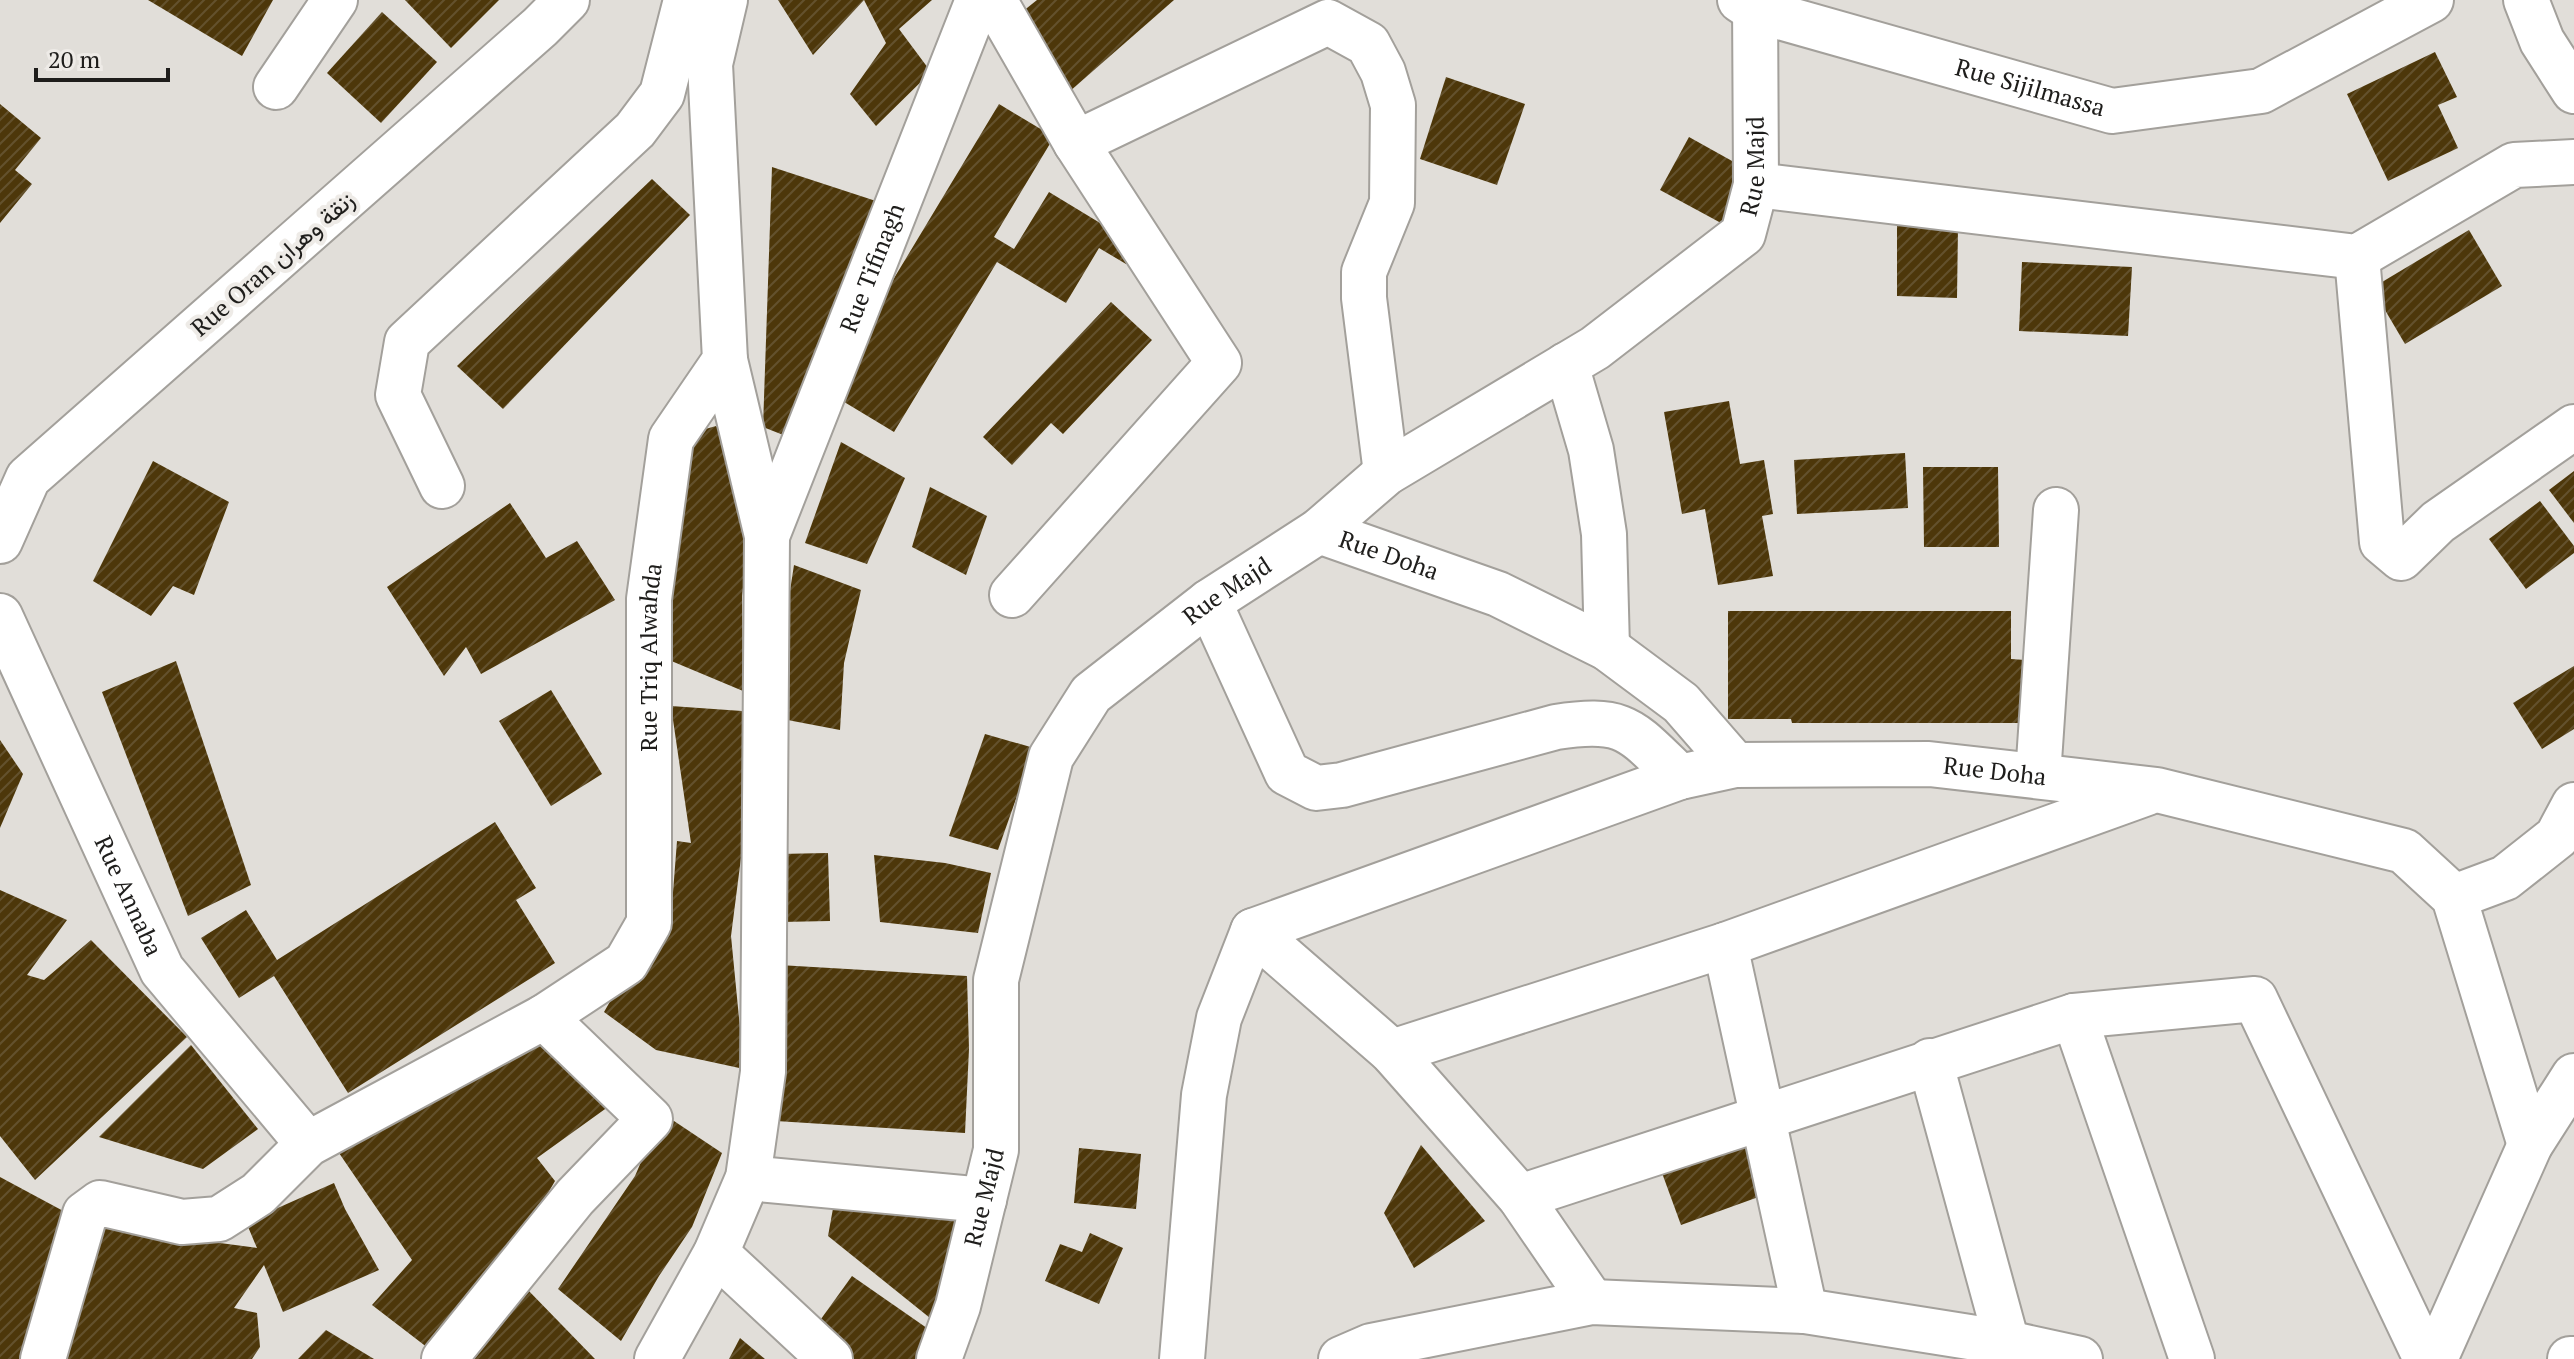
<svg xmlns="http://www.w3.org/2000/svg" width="2574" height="1359" font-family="'PT Serif',Vazirmatn,serif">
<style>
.building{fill:url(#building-hatch)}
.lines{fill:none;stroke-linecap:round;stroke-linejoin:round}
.minor-casing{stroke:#a3a09b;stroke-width:48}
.minor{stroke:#fff;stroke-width:44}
.labels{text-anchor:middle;stroke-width:8;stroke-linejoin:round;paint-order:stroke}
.street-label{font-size:24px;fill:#1e1d1b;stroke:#eeebe7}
</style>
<defs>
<pattern id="building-hatch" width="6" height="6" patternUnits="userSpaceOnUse" patternTransform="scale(2)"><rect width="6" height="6" fill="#4d370a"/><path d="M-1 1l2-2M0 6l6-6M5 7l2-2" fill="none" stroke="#63512d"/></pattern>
</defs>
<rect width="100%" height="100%" fill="#e1ded9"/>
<g class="building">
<path d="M148 0H273L242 56Z"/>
<path d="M405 0H499L451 48Z"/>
<path d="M778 0H932L899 29 931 72 876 126 850 94 886 43 864 0 813 55Z"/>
<path d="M1037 0H1174L1069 92 1022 12Z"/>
<path d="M382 12 437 62 381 123 327 73Z"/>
<path d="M2435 52 2457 97 2438 105 2458 148 2388 181 2347 94Z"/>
<path d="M1446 77 1525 104 1497 185 1420 159Z"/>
<path d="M0 104 41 138 15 170 32 184 0 223Z"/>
<path d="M999 104 1054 137 994 237 1014 249 1049 192 1138 246 1126 264 1099 248 1066 303 997 262 894 432 826 391Z"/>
<path d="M1689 137 1750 171 1721 223 1660 190Z"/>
<path d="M772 167 882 203 801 442 763 427Z"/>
<path d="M652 179 690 215 503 409 457 366Z"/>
<path d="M1897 225 1958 226 1957 298 1897 296Z"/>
<path d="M2469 230 2502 286 2405 344 2372 288Z"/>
<path d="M2022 262 2132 267 2128 336 2019 331Z"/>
<path d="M1111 302 1152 340 1063 434 1051 423 1012 465 983 437Z"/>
<path d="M1729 401 1740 464 1764 460 1773 514 1762 516 1773 576 1718 585 1705 509 1682 514 1664 412Z"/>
<path d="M716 426 735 447 751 527 742 596 743 691 669 660 671 573 688 434Z"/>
<path d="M841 442 905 478 867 564 805 543Z"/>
<path d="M1905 453 1908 508 1797 514 1794 460Z"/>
<path d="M153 461 229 502 194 595 173 586 151 616 93 581Z"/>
<path d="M1923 467H1998L1999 547H1924Z"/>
<path d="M2574 471V523L2549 490Z"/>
<path d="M930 487 987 516 966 575 912 547Z"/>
<path d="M2540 501 2574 546V553L2526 589 2489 539Z"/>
<path d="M510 503 546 558 577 541 615 600 481 674 466 647 444 676 387 587Z"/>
<path d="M794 565 861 590 844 663 840 730 777 718 781 649Z"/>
<path d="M1728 611H2011V659L2025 660V723H1792L1791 719H1728Z"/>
<path d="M176 661 251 885 188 916 102 692Z"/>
<path d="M2574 666V729L2542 749 2513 703Z"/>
<path d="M551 690 602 774 551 806 499 721Z"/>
<path d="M671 706 742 711V850L731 936 744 1069 656 1050 604 1012 627 972 670 931 677 841 691 843Z"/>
<path d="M985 734 1034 748 998 850 949 836Z"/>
<path d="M0 740 23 774 0 828Z"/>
<path d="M495 822 536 888 516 900 555 963 348 1093 274 976 239 998 201 938 246 910 277 960Z"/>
<path d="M828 853 830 921 781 922 778 854Z"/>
<path d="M874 855 945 863 991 873 978 933 880 922Z"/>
<path d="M0 890 67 920 27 975 44 980 91 940 187 1037 35 1180 0 1136Z"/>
<path d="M779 965 967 976 969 1049 965 1133 776 1121Z"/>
<path d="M544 1029 619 1099 537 1158 555 1181 505 1268 428 1348 372 1305 412 1260 339 1153 428 1092Z"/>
<path d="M191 1045 258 1129 203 1169 99 1137Z"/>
<path d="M662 1113 722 1153 692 1227 659 1276 621 1341 558 1289 635 1176Z"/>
<path d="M1740 1132 1764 1195 1681 1225 1658 1162Z"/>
<path d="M1421 1145 1485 1221 1414 1268 1384 1213Z"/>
<path d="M1079 1148 1141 1154 1136 1209 1074 1203Z"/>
<path d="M0 1177 67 1213 28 1359H0Z"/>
<path d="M334 1183 345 1209 379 1270 283 1312 264 1265 234 1308 257 1313 260 1347 252 1359H63L99 1227 257 1248 246 1222Z"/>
<path d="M836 1192 975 1216 935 1322 828 1236Z"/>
<path d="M1090 1233 1123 1248 1099 1304 1045 1281 1060 1244 1082 1252Z"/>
<path d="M852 1276 934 1333 916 1359H838L808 1337Z"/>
<path d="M526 1288 595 1359H461Z"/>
<path d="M326 1330 374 1359H298Z"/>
<path d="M740 1338 765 1359H729Z"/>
</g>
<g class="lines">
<g class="minor-casing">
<g id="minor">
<path d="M994 0 1076 143 1219 363 1012 595"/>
<path id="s1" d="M1740 0 1755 10 2112 111 2261 91 2431 0"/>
<path d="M2526 0 2542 41 2574 91"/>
<path d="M276 87 335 0"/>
<path d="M1076 143 1328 22 1368 44 1383 72 1393 105 1392 203 1364 272V298L1386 473"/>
<path d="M1756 185 2357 257 2514 165 2574 162"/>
<path d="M2357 257 2382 542 2401 558 2438 522 2574 427"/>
<path d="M1566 365 1591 450 1604 534 1607 648"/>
<path d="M442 486 398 395 407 342 635 130 662 94 686 0"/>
<path id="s2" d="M1319 531 1498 594 1607 648 1681 703 1735 765 1929 764 2157 790 2404 851 2454 897 2530 1145"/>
<path id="s3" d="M767 536 978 0"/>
<path d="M0 541 28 478 540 27 567 0"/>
<path d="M1209 602 1287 773 1316 788 1342 785 1556 727C1627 716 1631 731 1680 777"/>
<path id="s4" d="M0 616 162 970 308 1144"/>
<path d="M2038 776 2056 510"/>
<path d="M2454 897 2505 878 2557 837 2574 805"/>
<path d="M1253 931 1392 1052 1520 1197 1592 1302"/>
<path d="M1725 945 1805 1311"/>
<path d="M2074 1016 2192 1359"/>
<path d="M1392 1052 1725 945 2147 793"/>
<path d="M1930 1061 2007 1343"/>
<path d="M748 1178 984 1200"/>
<path d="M1520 1197 2074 1016 2255 999 2426 1359"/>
<path d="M716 1253 830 1359"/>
<path id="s5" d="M43 1359 85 1214 100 1203 182 1222 219 1219 258 1194 308 1144 544 1017 626 963 649 923V599L671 439 725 360 710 64 725 0"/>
<path d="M444 1359 575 1197 650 1119 544 1017"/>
<path d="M657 1359 716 1253 748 1178 763 1072 767 536 725 360"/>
<path id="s6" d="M939 1359 958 1306 996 1150V980L1051 757 1091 694 1209 602 1319 531 1386 473 1595 348 1743 234 1756 185 1755 0"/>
<path d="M1182 1359 1204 1095 1219 1018 1253 931 1680 777 1735 765"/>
<path d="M1341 1359 1371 1346 1592 1302 1805 1311 2007 1343 2080 1359"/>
<path d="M2435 1359 2530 1145 2574 1076"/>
<path d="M2570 1359H2574"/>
</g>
</g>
<use href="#minor" class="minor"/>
</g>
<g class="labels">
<g class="street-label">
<text dy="8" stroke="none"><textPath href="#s1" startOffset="304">Rue Sijilmassa</textPath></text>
<text dy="8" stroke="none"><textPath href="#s6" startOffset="1560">Rue Majd</textPath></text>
<text transform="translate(273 264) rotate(-41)" y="8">Rue Oran زنقة وهران</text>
<text dy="8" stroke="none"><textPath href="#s3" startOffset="288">Rue Tifinagh</textPath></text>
<text dy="8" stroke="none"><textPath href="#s2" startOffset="74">Rue Doha</textPath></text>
<text dy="8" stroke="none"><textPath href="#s6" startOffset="862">Rue Majd</textPath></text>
<text dy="8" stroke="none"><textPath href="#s5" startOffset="1086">Rue Triq Alwahda</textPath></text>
<text dy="8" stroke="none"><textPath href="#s2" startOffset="746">Rue Doha</textPath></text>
<text dy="8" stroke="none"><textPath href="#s4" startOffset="308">Rue Annaba</textPath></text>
<text dy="8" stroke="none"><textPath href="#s6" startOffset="168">Rue Majd</textPath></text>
</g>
</g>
<path d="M36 68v12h132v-12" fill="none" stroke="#1e1d1b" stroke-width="4"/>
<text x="48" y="68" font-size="24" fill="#1e1d1b" stroke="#eeebe7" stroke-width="6" paint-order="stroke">20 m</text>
</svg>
